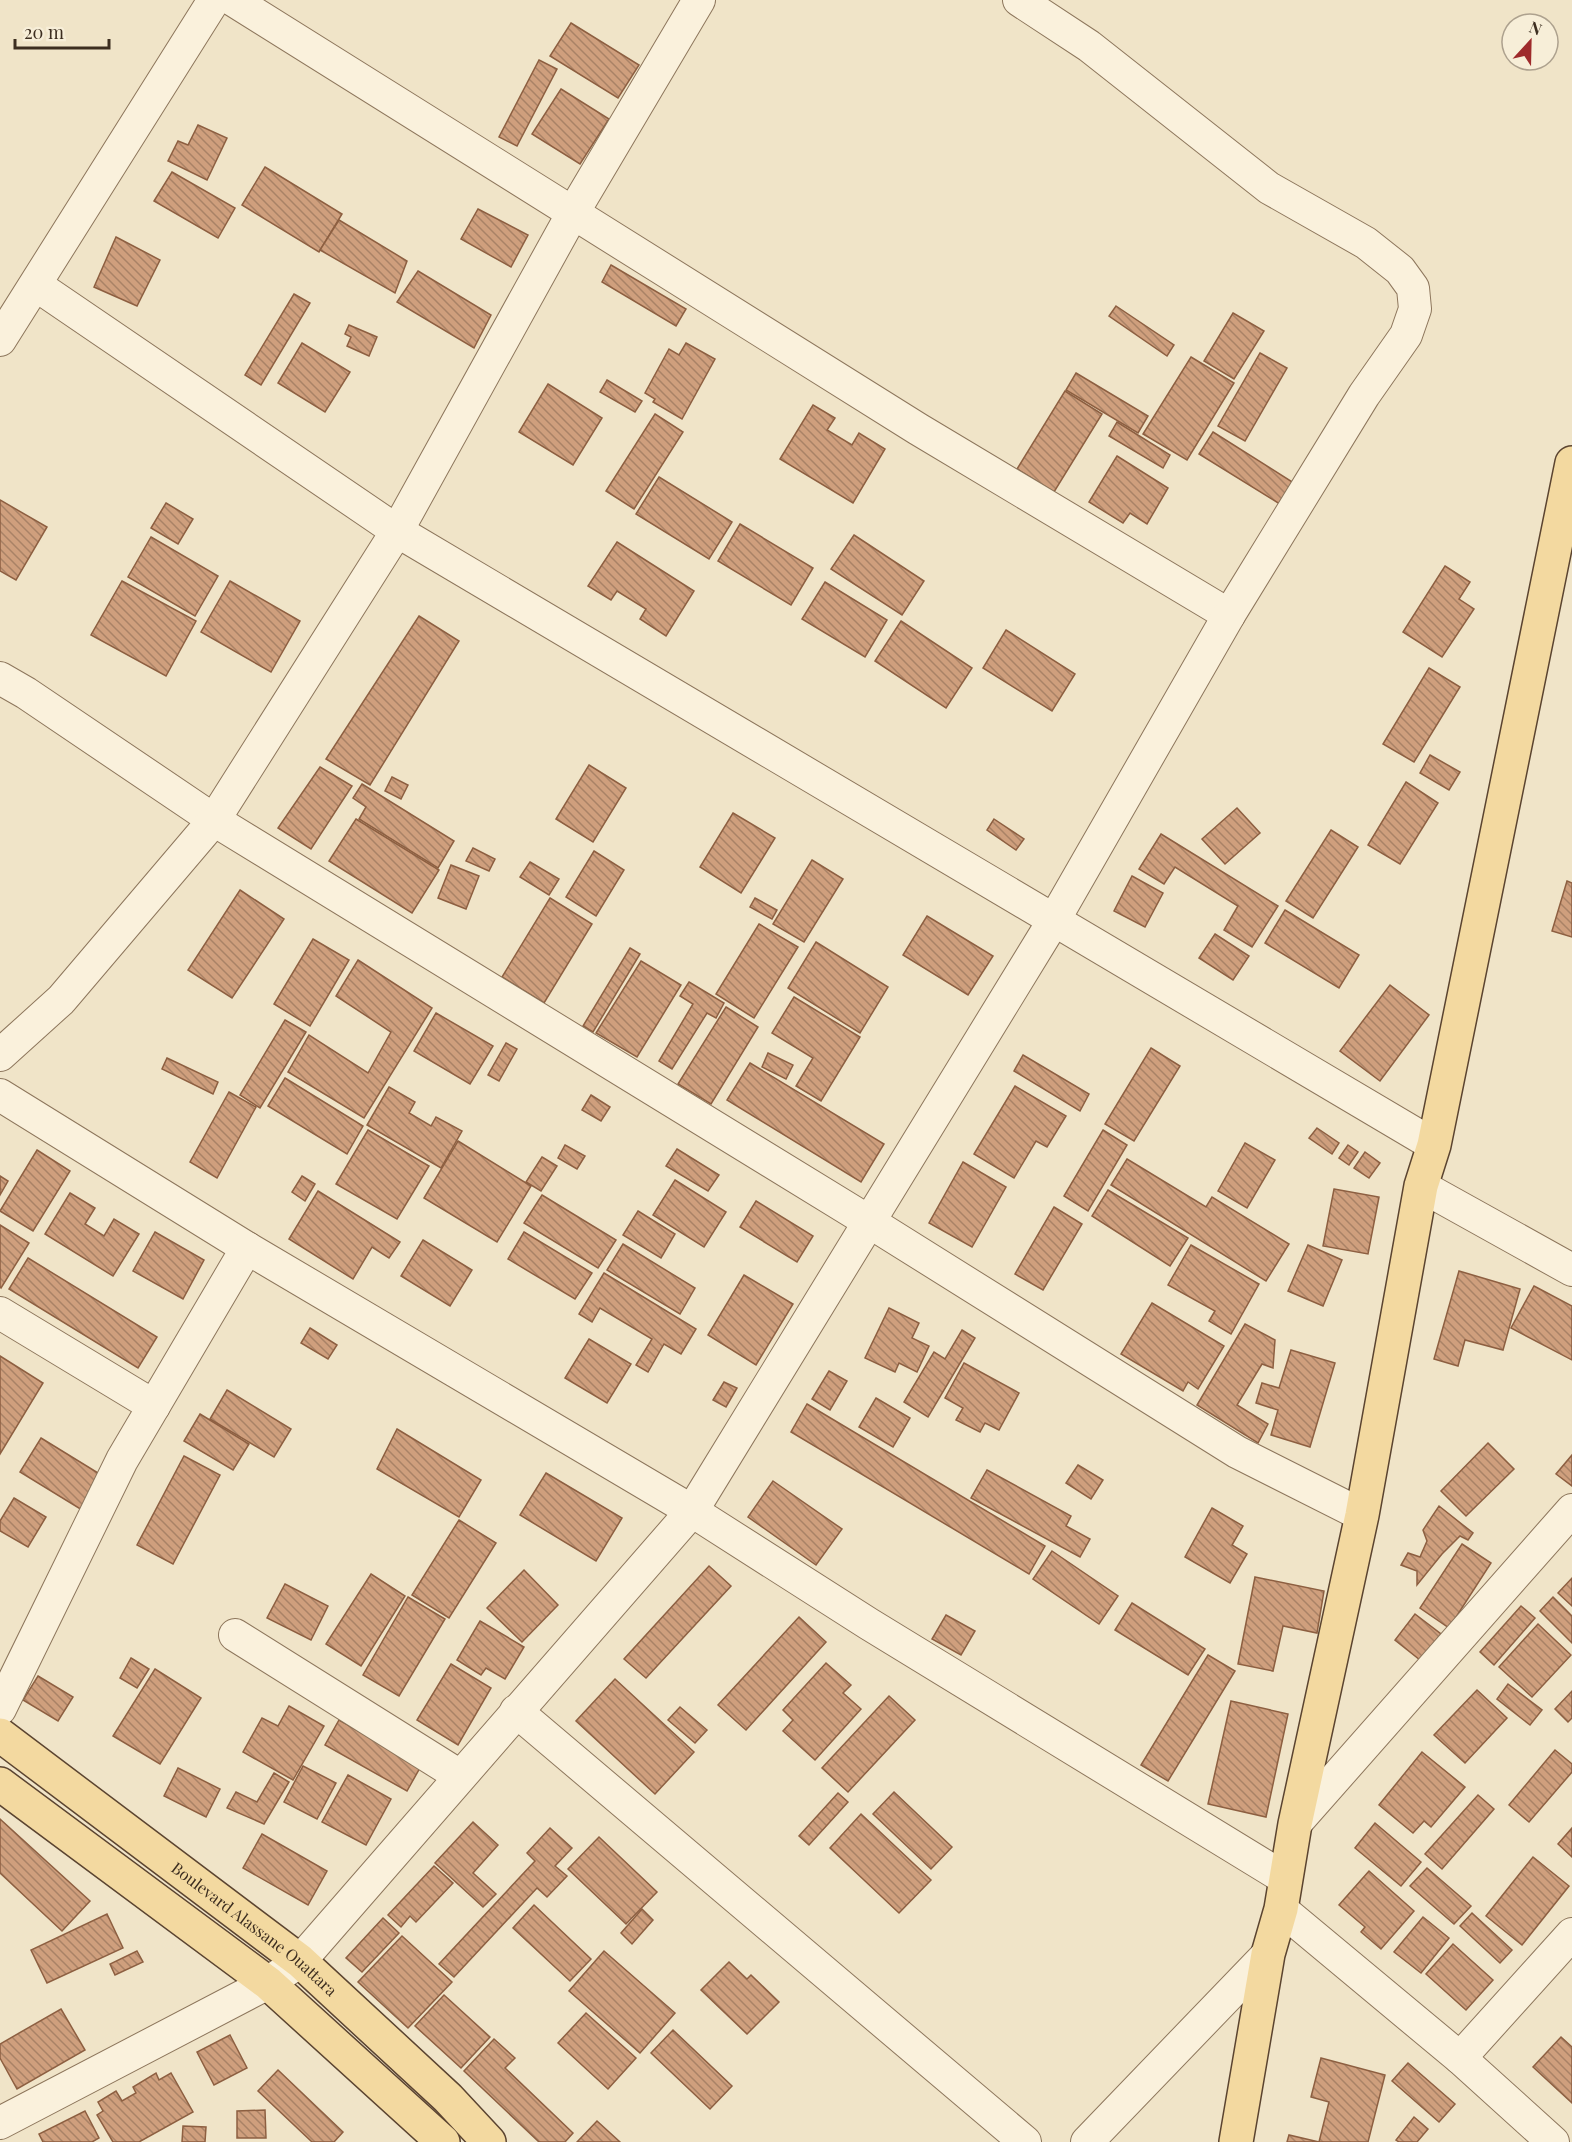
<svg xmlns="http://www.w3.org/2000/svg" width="1572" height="2142" font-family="'Playfair Display',serif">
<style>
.building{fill:url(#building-back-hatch);stroke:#8d5f41;stroke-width:1.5}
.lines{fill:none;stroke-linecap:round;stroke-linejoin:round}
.street-casing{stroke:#8d765c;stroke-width:34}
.primary-casing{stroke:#5b4430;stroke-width:36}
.street{stroke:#faf1dc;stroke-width:32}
.primary{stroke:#f3d9a0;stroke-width:33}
.labels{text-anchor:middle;stroke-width:5;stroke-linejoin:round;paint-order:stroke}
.street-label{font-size:16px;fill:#3d2e20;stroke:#f7eed8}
</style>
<defs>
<pattern id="building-back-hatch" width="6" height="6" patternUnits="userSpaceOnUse" patternTransform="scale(1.5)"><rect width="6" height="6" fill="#cf9f7d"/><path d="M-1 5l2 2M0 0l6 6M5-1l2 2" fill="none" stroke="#a98266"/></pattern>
</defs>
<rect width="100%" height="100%" fill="#f0e4c8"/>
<g class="building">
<path d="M571 23 639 65 618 98 550 56Z"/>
<path d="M539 60 557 69 517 146 499 137Z"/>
<path d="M561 89 609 119 580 164 532 134Z"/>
<path d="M198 125 227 138 207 180 168 161 178 141 188 145Z"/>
<path d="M265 167 342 214 319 252 242 205Z"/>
<path d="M172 172 235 208 218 238 154 201Z"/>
<path d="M478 209 528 235 511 267 461 239Z"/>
<path d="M339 220 407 261 395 293 320 250Z"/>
<path d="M116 237 160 260 137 306 94 287Z"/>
<path d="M611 265 686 309 676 326 602 282Z"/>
<path d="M418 271 491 315 474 348 397 302Z"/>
<path d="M294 294 310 303 261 385 245 375Z"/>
<path d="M1116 306 1174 345 1167 356 1109 316Z"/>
<path d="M1233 313 1264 331 1234 379 1204 361Z"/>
<path d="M349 325 377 337 369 356 347 346 351 337 345 334Z"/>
<path d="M302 343 350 372 325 412 278 383Z"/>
<path d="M686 343 715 359 682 419 653 402 655 399 645 393 669 349 679 355Z"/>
<path d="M1260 353 1287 368 1245 441 1218 426Z"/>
<path d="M1191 357 1234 383 1187 460 1143 434Z"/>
<path d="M1076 373 1148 416 1138 433 1066 390Z"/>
<path d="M607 380 642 401 635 412 600 392Z"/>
<path d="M548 384 602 418 573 465 519 432Z"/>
<path d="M1065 391 1102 414 1054 492 1017 469Z"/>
<path d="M813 405 835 418 827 430 852 445 859 433 885 449 853 503 780 459Z"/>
<path d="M655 414 683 432 634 509 606 491Z"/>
<path d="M1117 422 1170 455 1163 468 1109 436Z"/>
<path d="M1213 432 1297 485 1283 506 1199 454Z"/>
<path d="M1117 456 1168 488 1147 524 1130 513 1123 523 1089 502Z"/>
<path d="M659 477 732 522 709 559 636 514Z"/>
<path d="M0 500 47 527 16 580 0 571Z"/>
<path d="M166 503 193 519 178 544 151 528Z"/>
<path d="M740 524 813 568 791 605 718 561Z"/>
<path d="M854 535 924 581 902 615 831 569Z"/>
<path d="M151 537 218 576 195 616 128 577Z"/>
<path d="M617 542 694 591 666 636 640 619 646 609 617 591 611 600 588 586Z"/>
<path d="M1445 566 1470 582 1459 599 1474 609 1442 657 1403 632Z"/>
<path d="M122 581 196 621 166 676 91 635Z"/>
<path d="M230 581 300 621 271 672 201 632Z"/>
<path d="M825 582 887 620 865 657 802 619Z"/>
<path d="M419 616 459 641 370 785 326 759Z"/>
<path d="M901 621 972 668 946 708 875 661Z"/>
<path d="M1006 630 1075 674 1052 711 983 668Z"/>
<path d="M1429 668 1460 687 1414 762 1383 744Z"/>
<path d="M1430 755 1460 772 1449 790 1420 773Z"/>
<path d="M589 765 626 788 593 842 556 819Z"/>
<path d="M320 767 352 786 311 849 278 828Z"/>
<path d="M392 777 408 785 401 799 385 791Z"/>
<path d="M1406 782 1438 803 1400 864 1368 845Z"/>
<path d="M362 784 454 841 438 868 359 819 366 807 353 798Z"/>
<path d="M1237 808 1260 833 1225 864 1202 839Z"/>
<path d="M733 813 775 838 741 893 700 867Z"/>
<path d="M356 819 439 870 412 913 329 861Z"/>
<path d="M994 819 1024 839 1016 850 987 830Z"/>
<path d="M1331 830 1358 847 1313 918 1286 901Z"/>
<path d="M1161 834 1278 906 1252 947 1224 930 1238 906 1175 867 1164 884 1139 869Z"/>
<path d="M473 848 495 859 489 871 466 861Z"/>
<path d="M594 851 624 870 596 916 566 897Z"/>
<path d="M812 860 843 879 804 942 773 924Z"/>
<path d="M530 862 559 879 549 895 520 877Z"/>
<path d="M451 865 479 876 466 909 438 898Z"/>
<path d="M1132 876 1163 893 1145 927 1114 911Z"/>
<path d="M1567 881 1572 883V937L1552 931Z"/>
<path d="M240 890 284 919 232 998 188 970Z"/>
<path d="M550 898 592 924 544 1003 502 977Z"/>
<path d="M755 898 777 910 772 919 750 907Z"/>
<path d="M1285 910 1359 955 1339 988 1265 943Z"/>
<path d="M927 916 993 956 968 995 903 955Z"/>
<path d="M759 924 798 947 754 1018 716 994Z"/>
<path d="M1215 934 1249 956 1233 980 1199 958Z"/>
<path d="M313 939 349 960 310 1026 274 1004Z"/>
<path d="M816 942 888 987 860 1033 788 988Z"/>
<path d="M630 948 640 954 593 1032 583 1026Z"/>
<path d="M358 960 432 1008 364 1118 288 1072 309 1035 368 1073 391 1032 336 996Z"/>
<path d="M641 961 681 985 637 1057 596 1033Z"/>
<path d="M689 982 724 1003 716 1018 707 1013 672 1069 659 1061 693 1004 680 996Z"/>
<path d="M1390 985 1429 1015 1380 1081 1340 1051Z"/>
<path d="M794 997 860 1037 821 1101 796 1086 813 1058 772 1033Z"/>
<path d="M726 1007 758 1027 711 1104 678 1084Z"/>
<path d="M436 1013 493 1046 470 1084 414 1051Z"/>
<path d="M285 1020 306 1032 260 1108 240 1095Z"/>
<path d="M506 1043 517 1049 499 1081 488 1075Z"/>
<path d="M1151 1048 1180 1066 1134 1141 1105 1124Z"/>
<path d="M768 1053 793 1065 786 1079 762 1067Z"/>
<path d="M1023 1055 1089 1094 1080 1111 1014 1071Z"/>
<path d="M167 1058 218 1082 213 1094 162 1069Z"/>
<path d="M750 1063 884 1144 861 1182 727 1100Z"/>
<path d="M285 1078 363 1126 347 1154 268 1106Z"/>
<path d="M1015 1086 1066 1116 1047 1147 1036 1141 1014 1178 974 1154Z"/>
<path d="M389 1087 415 1102 409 1113 431 1126 436 1117 462 1131 441 1168 367 1125Z"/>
<path d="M229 1092 256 1107 217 1178 190 1162Z"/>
<path d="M591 1095 610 1107 601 1121 582 1110Z"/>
<path d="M1317 1128 1339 1143 1332 1154 1309 1138Z"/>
<path d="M368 1130 429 1166 397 1219 336 1184Z"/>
<path d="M1103 1130 1127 1145 1088 1211 1064 1196Z"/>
<path d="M458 1141 531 1186 497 1242 424 1198Z"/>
<path d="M1245 1143 1275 1160 1247 1208 1218 1191Z"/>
<path d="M565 1145 585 1156 577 1169 558 1158Z"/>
<path d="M1348 1145 1358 1152 1349 1165 1339 1158Z"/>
<path d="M677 1149 719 1175 708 1191 666 1166Z"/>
<path d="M37 1150 70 1171 33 1231 0 1211Z"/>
<path d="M1365 1152 1380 1163 1369 1178 1354 1168Z"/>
<path d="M542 1157 557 1166 541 1191 526 1182Z"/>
<path d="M1127 1159 1206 1207 1212 1197 1289 1244 1266 1281 1111 1185Z"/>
<path d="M963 1162 1006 1187 972 1247 929 1223Z"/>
<path d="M0 1176 8 1181 0 1195Z"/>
<path d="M302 1176 315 1184 305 1201 292 1192Z"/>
<path d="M675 1180 726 1212 704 1247 653 1215Z"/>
<path d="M1334 1189 1379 1197 1368 1254 1323 1246Z"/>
<path d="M1108 1190 1188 1238 1170 1266 1092 1216Z"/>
<path d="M318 1191 400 1242 389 1258 372 1247 353 1279 289 1239Z"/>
<path d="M70 1193 95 1208 85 1224 104 1236 114 1219 139 1234 113 1276 45 1234Z"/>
<path d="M542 1195 616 1240 598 1268 524 1223Z"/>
<path d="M756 1201 813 1236 797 1262 740 1227Z"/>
<path d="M1054 1207 1082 1224 1043 1290 1015 1274Z"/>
<path d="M638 1211 675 1234 661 1258 623 1235Z"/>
<path d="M0 1225 29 1243 1 1288 0 1287Z"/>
<path d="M155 1232 204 1260 183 1299 133 1271Z"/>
<path d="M524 1232 592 1273 575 1299 508 1259Z"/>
<path d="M423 1240 472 1270 450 1306 401 1276Z"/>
<path d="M623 1244 695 1288 680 1314 607 1270Z"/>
<path d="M1191 1245 1259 1284 1231 1334 1209 1321 1215 1311 1168 1285Z"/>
<path d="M1308 1245 1342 1260 1323 1306 1288 1291Z"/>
<path d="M28 1258 157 1337 138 1368 9 1289Z"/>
<path d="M1459 1271 1520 1289 1503 1350 1465 1340 1458 1366 1434 1359Z"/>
<path d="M604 1273 696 1329 681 1354 664 1344 648 1372 636 1365 652 1339 600 1308 592 1322 579 1314Z"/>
<path d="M744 1275 793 1304 756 1365 708 1335Z"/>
<path d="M1534 1286 1572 1306V1360L1511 1328Z"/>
<path d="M1152 1303 1224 1346 1198 1389 1188 1382 1183 1391 1121 1354Z"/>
<path d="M889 1308 919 1323 912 1338 929 1346 917 1372 899 1363 895 1372 865 1358Z"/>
<path d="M1245 1324 1275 1340 1273 1368 1262 1364 1237 1405 1268 1424 1258 1443 1197 1405Z"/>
<path d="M310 1328 337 1345 328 1359 301 1343Z"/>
<path d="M962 1330 975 1338 928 1417 904 1402 934 1352 945 1359Z"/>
<path d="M589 1339 631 1364 607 1403 565 1378Z"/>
<path d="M1291 1350 1335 1363 1310 1447 1271 1435 1278 1410 1256 1403 1262 1383 1279 1388Z"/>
<path d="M0 1356 43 1383 0 1454Z"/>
<path d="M964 1363 1019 1393 999 1430 985 1423 980 1432 956 1420 963 1408 945 1398Z"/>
<path d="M829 1371 847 1381 830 1410 812 1399Z"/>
<path d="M724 1382 737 1388 726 1407 713 1400Z"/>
<path d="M227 1390 291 1429 274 1457 210 1419Z"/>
<path d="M876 1398 910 1418 893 1447 859 1427Z"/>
<path d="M807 1404 1045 1546 1029 1574 791 1432Z"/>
<path d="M200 1414 249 1444 233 1470 184 1441Z"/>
<path d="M397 1429 481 1480 459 1517 377 1469Z"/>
<path d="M41 1438 103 1476 82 1510 20 1472Z"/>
<path d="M1488 1443 1514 1469 1466 1516 1441 1491Z"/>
<path d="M1572 1455V1486L1556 1474Z"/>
<path d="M184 1456 220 1475 173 1564 137 1545Z"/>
<path d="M1078 1465 1103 1480 1091 1499 1066 1483Z"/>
<path d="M987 1470 1071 1516 1066 1526 1090 1539 1080 1557 971 1498Z"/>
<path d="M546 1473 622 1518 596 1561 520 1515Z"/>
<path d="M773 1481 842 1529 816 1565 748 1517Z"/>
<path d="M14 1498 46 1517 28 1547 0 1531V1521Z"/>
<path d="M1439 1506 1473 1533 1468 1540 1460 1536 1442 1554 1417 1585V1571L1401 1565 1408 1553 1420 1557 1427 1541 1423 1530Z"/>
<path d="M1212 1508 1243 1526 1232 1545 1247 1554 1230 1583 1185 1557Z"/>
<path d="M459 1520 496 1543 449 1618 412 1595Z"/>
<path d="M1462 1544 1491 1563 1449 1628 1420 1608Z"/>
<path d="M1052 1551 1118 1596 1099 1624 1033 1579Z"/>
<path d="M709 1566 731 1586 646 1678 624 1659Z"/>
<path d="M524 1570 558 1605 522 1642 487 1608Z"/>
<path d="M371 1574 405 1596 361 1666 326 1644Z"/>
<path d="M1255 1577 1324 1591 1317 1633 1283 1626 1273 1671 1238 1664Z"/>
<path d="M1572 1578V1606L1558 1593Z"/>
<path d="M285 1584 328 1606 311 1640 267 1618Z"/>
<path d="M408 1597 445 1619 399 1696 363 1675Z"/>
<path d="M1553 1597 1572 1616V1643L1540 1611Z"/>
<path d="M1132 1603 1205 1649 1188 1675 1115 1630Z"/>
<path d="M1521 1606 1535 1618 1494 1665 1480 1652Z"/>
<path d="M1415 1614 1441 1634 1420 1660 1395 1640Z"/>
<path d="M946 1615 975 1631 961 1655 932 1639Z"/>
<path d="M799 1617 826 1642 746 1730 718 1705Z"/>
<path d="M480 1621 524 1647 505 1679 486 1668 481 1675 457 1660Z"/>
<path d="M1538 1624 1571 1655 1532 1697 1499 1667Z"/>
<path d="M1208 1655 1235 1671 1168 1781 1141 1765Z"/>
<path d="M131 1658 149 1669 137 1688 120 1678Z"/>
<path d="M826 1663 851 1685 843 1693 861 1709 815 1760 783 1731 793 1720 783 1710Z"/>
<path d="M451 1664 491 1688 458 1745 417 1720Z"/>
<path d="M155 1669 201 1698 160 1764 113 1736Z"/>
<path d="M38 1676 73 1697 58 1721 23 1700Z"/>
<path d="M615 1679 694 1752 655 1794 576 1721Z"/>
<path d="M1508 1684 1542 1710 1530 1725 1497 1699Z"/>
<path d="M1477 1690 1507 1718 1465 1763 1434 1735Z"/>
<path d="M1572 1691V1718L1568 1722 1555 1709Z"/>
<path d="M889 1696 915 1720 848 1792 822 1768Z"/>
<path d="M1231 1701 1288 1714 1266 1817 1208 1804Z"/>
<path d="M289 1706 324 1726 293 1780 243 1752 262 1718 278 1726Z"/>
<path d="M680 1707 707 1730 695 1743 668 1720Z"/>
<path d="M339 1720 421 1766 407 1791 325 1745Z"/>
<path d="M1555 1750 1572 1764V1772L1529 1822 1509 1805Z"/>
<path d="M1422 1752 1465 1787 1431 1827 1424 1821 1413 1833 1379 1805Z"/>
<path d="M303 1766 336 1783 317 1819 284 1802Z"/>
<path d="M178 1768 220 1789 206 1817 164 1796Z"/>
<path d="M274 1773 289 1782 264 1824 227 1808 236 1792 257 1802Z"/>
<path d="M348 1775 391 1799 366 1845 322 1822Z"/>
<path d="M894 1792 952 1847 931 1869 873 1814Z"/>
<path d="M838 1793 848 1802 809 1845 799 1836Z"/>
<path d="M1478 1795 1494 1809 1442 1869 1425 1854Z"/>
<path d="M861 1814 931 1880 899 1913 830 1848Z"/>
<path d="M0 1819 90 1901 62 1931 0 1873Z"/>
<path d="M473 1822 498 1845 473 1873 496 1894 483 1907 435 1863Z"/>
<path d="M1375 1823 1421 1862 1401 1886 1355 1848Z"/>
<path d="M550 1828 572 1848 555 1866 567 1876 547 1897 537 1888 454 1977 439 1964 535 1861 527 1853Z"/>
<path d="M1572 1828V1857L1558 1844Z"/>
<path d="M262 1834 327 1871 308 1905 243 1868Z"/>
<path d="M599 1837 657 1892 626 1924 568 1869Z"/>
<path d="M1533 1857 1569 1886 1522 1945 1486 1916Z"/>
<path d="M434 1866 453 1883 416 1922 410 1916 401 1927 388 1915Z"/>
<path d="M1427 1868 1471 1906 1454 1924 1410 1886Z"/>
<path d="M1369 1871 1414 1911 1381 1949 1361 1932 1365 1927 1339 1905Z"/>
<path d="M534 1905 591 1959 570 1981 513 1928Z"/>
<path d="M642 1909 653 1920 632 1944 621 1933Z"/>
<path d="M1472 1913 1512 1950 1500 1963 1460 1926Z"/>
<path d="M107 1914 123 1948 47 1983 31 1950Z"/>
<path d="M1423 1917 1449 1938 1421 1973 1394 1952Z"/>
<path d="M383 1918 399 1933 362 1972 346 1958Z"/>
<path d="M402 1936 452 1982 408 2028 358 1982Z"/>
<path d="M1453 1944 1493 1980 1466 2010 1426 1974Z"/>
<path d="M137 1951 143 1962 115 1975 110 1964Z"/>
<path d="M604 1951 675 2013 640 2053 569 1991Z"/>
<path d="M729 1962 747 1979 751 1975 779 2002 747 2034 701 1990Z"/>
<path d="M444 1995 490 2037 461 2068 415 2026Z"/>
<path d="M61 2009 85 2050 17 2089 0 2058V2044Z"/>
<path d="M586 2013 636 2058 608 2089 558 2043Z"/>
<path d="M673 2030 732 2086 710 2109 651 2053Z"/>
<path d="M230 2035 247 2068 214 2085 197 2052Z"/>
<path d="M1561 2037 1572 2047V2103L1533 2067Z"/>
<path d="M494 2039 515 2058 505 2068 573 2133 565 2142H539L464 2071Z"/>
<path d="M1321 2058 1385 2075 1368 2142H1287L1289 2135 1319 2142 1329 2102 1311 2097Z"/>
<path d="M1408 2063 1455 2104 1439 2122 1392 2081Z"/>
<path d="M278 2070 343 2132 334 2142H312L258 2091Z"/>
<path d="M156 2073 159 2080 171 2073 193 2112 139 2142H113L97 2115 103 2111 98 2102 116 2091 122 2101 136 2093 133 2087Z"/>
<path d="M265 2110 266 2138H237V2111Z"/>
<path d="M85 2111 99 2138 92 2142H43L39 2134Z"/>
<path d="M1414 2117 1428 2129 1417 2142H1399L1396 2140Z"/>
<path d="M597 2121 620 2142H577Z"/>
<path d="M183 2126 206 2127 205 2142H182Z"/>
</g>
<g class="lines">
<g class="street-casing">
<g id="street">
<path d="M233 0 918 429 1229 615"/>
<path d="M36 285 397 531 1434 1145"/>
<path d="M0 340 214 0"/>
<path d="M0 678 26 693 214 820 868 1221 1237 1452 1362 1515"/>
<path d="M0 1055 61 1000 214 820 397 531 574 211 699 0"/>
<path d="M0 1095 247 1248 692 1511 869 1624 1286 1879"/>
<path d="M1421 1186 1572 1270"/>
<path d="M0 1313 154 1406"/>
<path d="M235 1635 460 1776"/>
<path d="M0 1709 122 1460 247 1248"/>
<path d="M516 1711 1025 2142"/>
<path d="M1295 1824 1572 1510"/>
<path d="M1281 1909 1460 2058 1553 2142"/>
<path d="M1460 2058 1572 1934"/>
<path d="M0 2123 268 1983 300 1961 692 1511 1054 920 1229 615 1364 395 1406 335 1415 309 1413 288 1400 270 1366 243 1269 188 1089 46 1019 0"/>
<path d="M1087 2142 1268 1954"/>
</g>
</g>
<g class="primary-casing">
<g id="primary">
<path id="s1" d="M0 1735 300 1961 448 2098 489 2142"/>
<path d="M0 1784 268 1983 443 2142"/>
<path d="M1236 2142 1268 1954 1281 1909 1295 1824 1362 1515 1421 1186 1434 1145 1572 463"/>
</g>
</g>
<use href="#street" class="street"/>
<use href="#primary" class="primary"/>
</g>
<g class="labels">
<g class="street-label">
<text dy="6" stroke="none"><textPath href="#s1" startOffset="320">Boulevard Alassane Ouattara</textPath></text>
</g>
</g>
<g transform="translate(1530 42) rotate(22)"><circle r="28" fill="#f7eed8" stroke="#ada18e" stroke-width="1.5"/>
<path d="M0-4.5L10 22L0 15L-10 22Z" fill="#9e2a2b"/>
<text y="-9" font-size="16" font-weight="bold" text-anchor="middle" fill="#3d2e20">N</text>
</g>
<path d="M15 39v9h94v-9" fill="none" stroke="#3d2e20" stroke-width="3"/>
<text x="24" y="39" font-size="18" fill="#3d2e20" stroke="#f7eed8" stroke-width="4.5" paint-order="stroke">20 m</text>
</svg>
